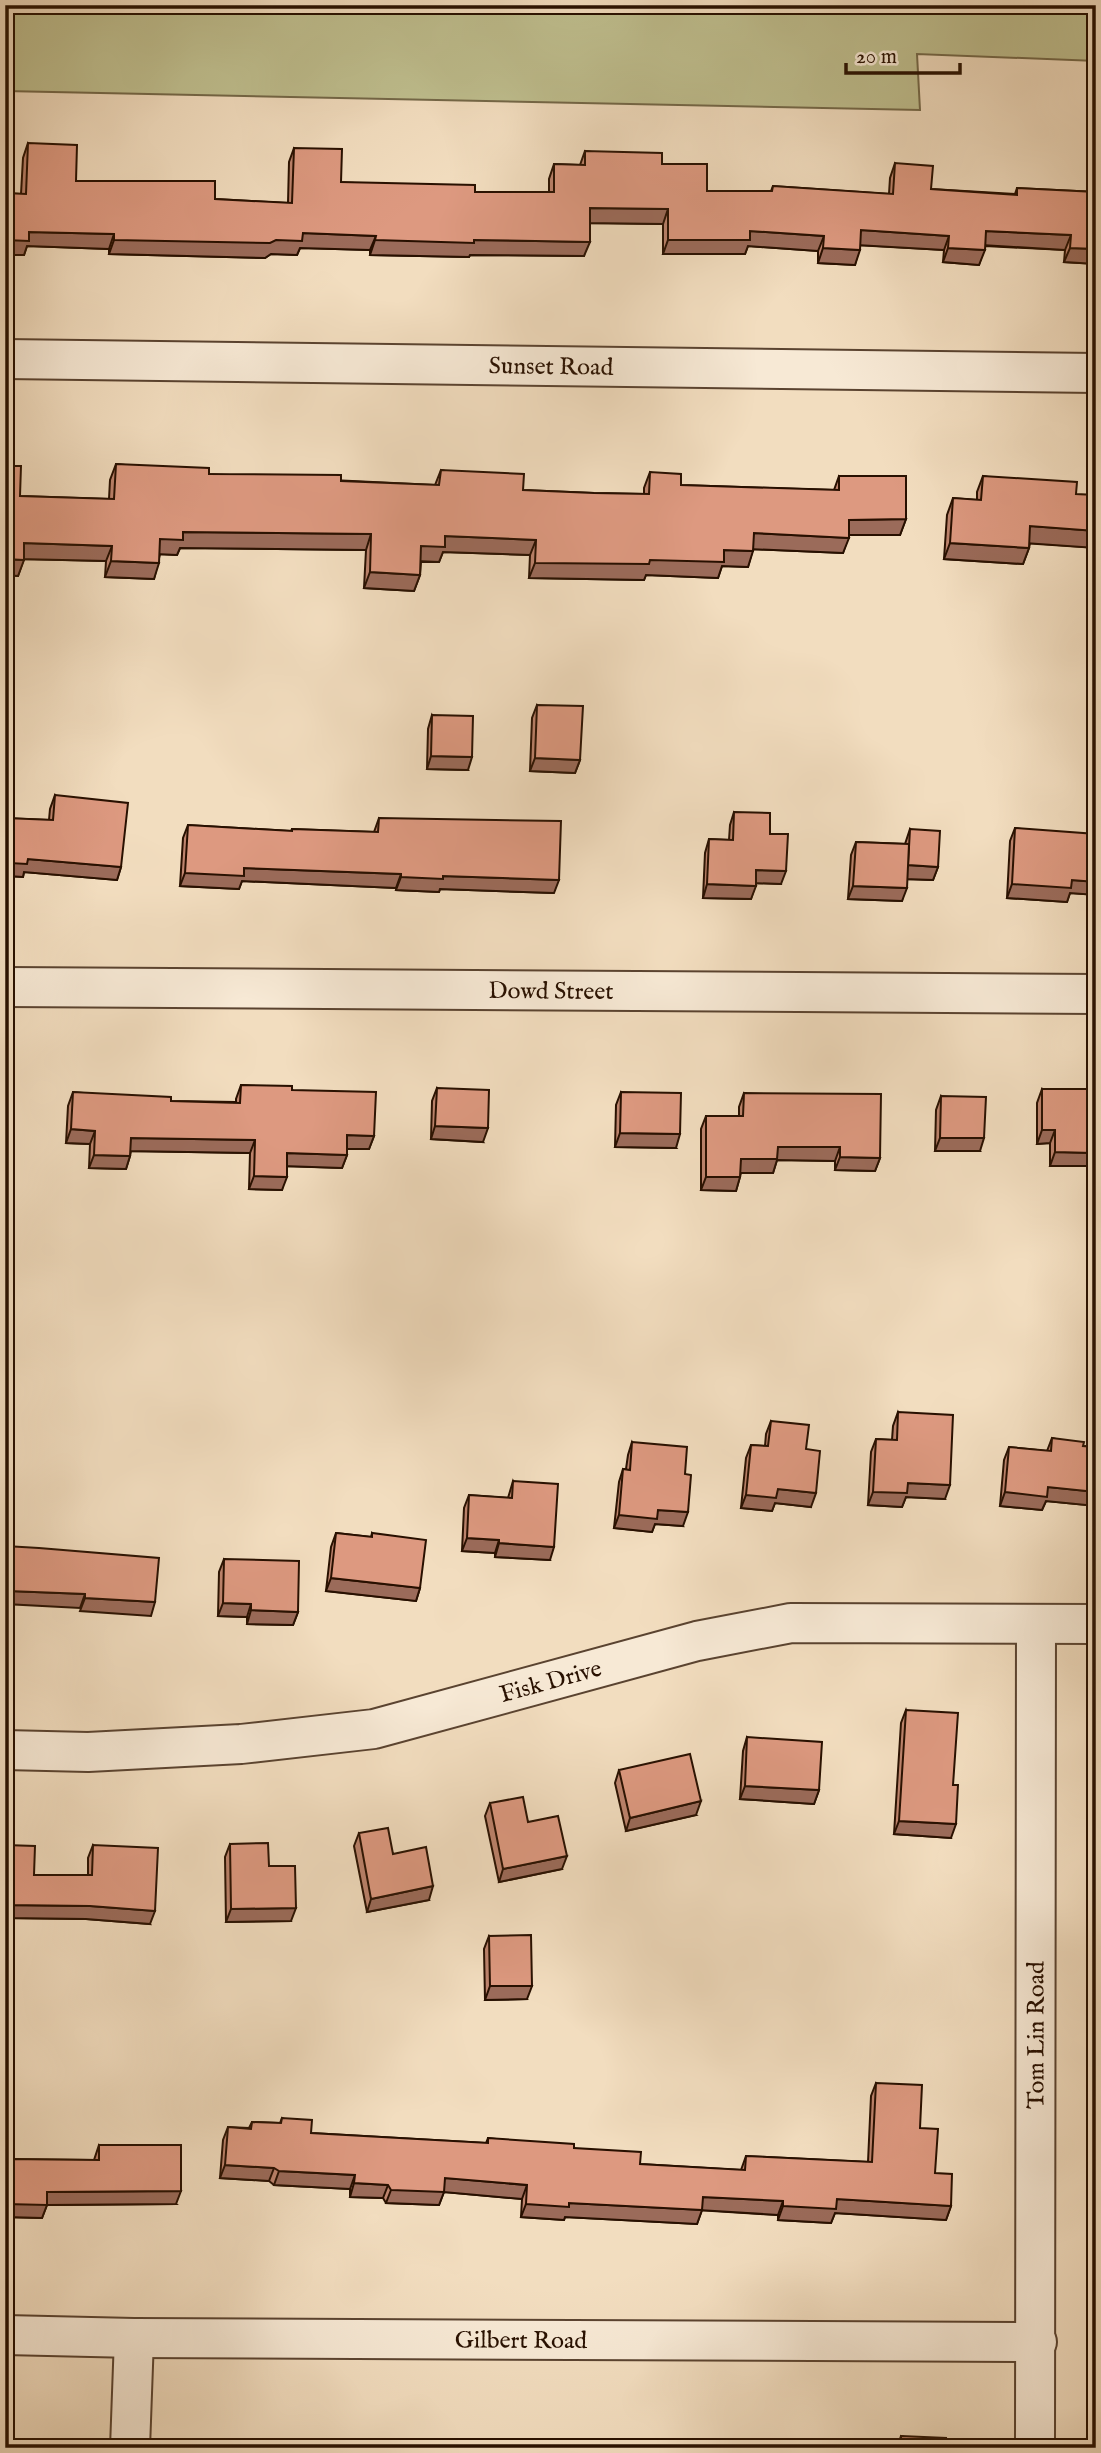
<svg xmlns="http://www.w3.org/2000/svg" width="1101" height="2453" font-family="'IM FELL English',serif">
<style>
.green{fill:#bfbf8f;stroke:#746848;stroke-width:2}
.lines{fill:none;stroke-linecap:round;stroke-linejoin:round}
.minor-casing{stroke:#5a4330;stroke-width:42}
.minor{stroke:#f7e9d5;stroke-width:38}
.wall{fill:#be846e;stroke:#281000;stroke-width:2}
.shaded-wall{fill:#9b6b5a;stroke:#281000;stroke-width:2}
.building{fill:#dd9980;stroke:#281000;stroke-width:2}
.labels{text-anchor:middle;stroke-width:7;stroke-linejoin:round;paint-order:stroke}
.street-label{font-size:24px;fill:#281000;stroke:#f7e9d5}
</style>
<rect width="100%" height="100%" fill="#f2ddbf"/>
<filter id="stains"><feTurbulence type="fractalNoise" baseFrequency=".00286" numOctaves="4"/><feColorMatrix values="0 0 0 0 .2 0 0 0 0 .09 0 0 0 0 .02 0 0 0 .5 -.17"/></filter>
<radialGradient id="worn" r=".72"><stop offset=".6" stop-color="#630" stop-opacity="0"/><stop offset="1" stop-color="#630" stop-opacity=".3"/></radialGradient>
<path class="green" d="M5 5H1096V61L917 54 920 110 5 91Z"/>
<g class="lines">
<g class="minor-casing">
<g id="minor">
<path id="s1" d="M5 359 1096 373"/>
<path id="s2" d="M5 987 1096 994"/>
<path id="s3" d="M5 1750 88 1752 241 1744 374 1729 697 1641 791 1623 1096 1624"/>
<path id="s4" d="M5 2335 134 2338 1037 2342"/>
<path d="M130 2448 134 2338"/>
<path id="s5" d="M1035 2448 1036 1624"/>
</g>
</g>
<use href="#minor" class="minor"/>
</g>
<g class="wall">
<path d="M28 143 76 181 215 199 288 203 289 162 294 148 341 182 475 192H549V179L554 164 580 165 585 151 662 164 707 191H771L773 186 889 194 890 178 895 163 931 189 1015 194 1017 188 1096 192V264L1064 262 1065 250 985 246 979 265 943 262 944 250 860 245 855 265 818 263V251L748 246 745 254H663V224L590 223 584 256 470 255 469 257 370 255V250L300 248 297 255 271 254 265 258 109 254V249L27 246 24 255H5V193L21 194 23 158Z"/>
<path d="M116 464 209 474 435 485 441 470 523 490 594 493 644 494V488L650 472 681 485 834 490 839 476 906 519 900 535H849L843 553 753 549 748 567 722 566 718 578 646 575 644 580 529 578 530 555 443 552 439 562H421L420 575 414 591 364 588 366 550 180 548 177 555 160 554 154 579 105 577 106 561 24 559 18 576 5 575V466L20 496 109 499 110 480Z"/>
<path d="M983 476 1076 494 1096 548 1030 543 1029 548 1023 564 944 559 947 515 953 498 977 500V492Z"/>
<path d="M537 705 580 760 575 773 530 771 532 718Z"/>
<path d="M432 715 468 770 427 769 428 729Z"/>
<path d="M55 795 121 867 117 880 24 872 23 877 8 876 5 885V818L49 820 50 809Z"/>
<path d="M734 812 770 834 781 884 756 883 751 899 703 898 705 853 709 839 729 840 730 825Z"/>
<path d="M379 818 554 893 440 889 439 892 396 890V888L242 881 239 889 180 886 183 838 188 825 291 831 292 829 374 832Z"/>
<path d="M1015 828 1096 840V895L1070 893 1067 902 1007 898 1010 841Z"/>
<path d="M910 829 938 867 933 880 907 879 902 901 848 899 851 855 856 842 905 844Z"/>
<path d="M241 1085 292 1090 374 1136 369 1149H347V1155L342 1168 287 1166 282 1190 249 1189 250 1153 131 1151 130 1156 126 1169 89 1168 90 1144 66 1143 68 1106 73 1092 171 1101 236 1102V1099Z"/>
<path d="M437 1088 483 1142 431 1139 432 1101Z"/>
<path d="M1042 1089 1088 1166H1050V1143L1037 1144V1103Z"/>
<path d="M621 1092 676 1148 615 1147 616 1105Z"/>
<path d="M744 1093 880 1158 875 1171 835 1170V1161L777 1160 773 1173H741L736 1191 701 1190V1129L706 1116H739V1107Z"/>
<path d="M941 1096 980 1151H935L936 1110Z"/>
<path d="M898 1412 945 1499 906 1497 902 1507 868 1505 871 1452 876 1439 892 1440 893 1426Z"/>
<path d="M771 1421 806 1449 811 1507 775 1503 772 1511 741 1508 746 1458 751 1445 765 1446 766 1434Z"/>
<path d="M1052 1438 1083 1446 1096 1447V1506L1046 1501 1042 1510 1000 1506 1004 1460 1009 1447 1047 1451Z"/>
<path d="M632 1442 683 1526 655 1524 652 1532 614 1528 619 1482 623 1469H626L628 1455Z"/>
<path d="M513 1481 550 1560 495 1557V1553L462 1551 464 1508 469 1495 508 1498Z"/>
<path d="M336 1533 371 1537 372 1533 420 1588 416 1601 326 1591 331 1547Z"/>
<path d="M224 1559 298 1612 293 1625 247 1624V1617L218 1616 219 1572Z"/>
<path d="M906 1710 951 1838 894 1834 901 1723Z"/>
<path d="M747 1737 819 1790 814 1804 740 1799 743 1751Z"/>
<path d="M619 1770 696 1815 626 1831 615 1783Z"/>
<path d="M490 1803 528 1822 562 1869 499 1882 485 1816Z"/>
<path d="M359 1833 393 1854 429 1900 367 1912 354 1846Z"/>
<path d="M230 1844 269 1866 291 1921 226 1922 225 1857Z"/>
<path d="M5 1845 34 1875H88V1858L93 1845 150 1924 86 1919 5 1918Z"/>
<path d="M489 1936 527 1999 485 2000 484 1949Z"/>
<path d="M876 2083 920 2128 935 2173 951 2206 946 2220 835 2213 831 2223 778 2220V2215L702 2210 697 2224 565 2217 564 2220 521 2217 522 2199 444 2192 439 2205 386 2203 383 2198 350 2197V2189L274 2185 269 2181 220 2178 223 2140 228 2127 249 2128 252 2122 280 2123 282 2118 311 2133 486 2143 488 2138 574 2148 640 2164 741 2170 746 2156 868 2162 871 2096Z"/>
<path d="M99 2145 176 2204 47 2205 42 2218 5 2217V2159L94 2160Z"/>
<path d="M901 2436 945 2448H897Z"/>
</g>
<g class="shaded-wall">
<path d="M590 208 668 209 663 224 585 223Z"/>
<path d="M861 230 949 236 944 250 856 245Z"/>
<path d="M750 231 824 236 818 251 748 246 745 254H663L668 240Z"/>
<path d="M986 231 1071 235 1065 250 981 245Z"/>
<path d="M29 232 114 234 109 249 27 246 24 255H5V240Z"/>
<path d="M303 233 376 236 370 250 300 248 297 255 271 254 265 258 109 254 114 240H276Z"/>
<path d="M375 240H474L590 242 584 256 470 255 469 257 370 255Z"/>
<path d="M823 248 860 250 855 265 818 263Z"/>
<path d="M948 248 985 250 979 265 943 262Z"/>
<path d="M1070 248 1096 249V264L1064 262Z"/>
<path d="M906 519 900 535H843L849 520Z"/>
<path d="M1030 526 1096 531V548L1024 543Z"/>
<path d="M183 532 371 534 366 550 180 548 177 555 155 554 160 539Z"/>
<path d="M754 533 849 538 843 553 748 549Z"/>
<path d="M445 536 536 540 530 555 443 552 439 562 416 561 421 546Z"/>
<path d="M24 543 112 546 106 561 18 559Z"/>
<path d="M950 543 1029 548 1023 564 944 559Z"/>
<path d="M724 550 753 551 748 567 722 566 718 578 646 575 644 580 529 578 535 563 650 560Z"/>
<path d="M5 559 24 560 18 576 5 575Z"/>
<path d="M111 561 159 563 154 579 105 577Z"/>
<path d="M370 572 420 575 414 591 364 588Z"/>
<path d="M431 756 472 757 468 770 427 769Z"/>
<path d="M535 758 580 760 575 773 530 771Z"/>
<path d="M28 859 121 867 117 880 24 872 23 877 8 876 5 885V871L10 863Z"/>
<path d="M908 865 938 867 933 880 904 879Z"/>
<path d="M244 868 401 874 396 888 242 881 239 889 180 886 185 873Z"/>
<path d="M756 870 786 871 781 884 751 883Z"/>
<path d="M443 876 559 880 554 893 440 889 439 892 396 890 401 877Z"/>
<path d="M1072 880 1096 882V895L1070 893 1067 902 1007 898 1012 884Z"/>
<path d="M707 884 756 886 751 899 703 898Z"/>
<path d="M853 886 907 888 902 901 848 899Z"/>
<path d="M435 1126 488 1128 483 1142 431 1139Z"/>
<path d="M71 1129 95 1131 90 1144 66 1143Z"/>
<path d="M1042 1130H1055L1050 1143 1037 1144Z"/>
<path d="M620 1133 680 1134 676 1148 615 1147Z"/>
<path d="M347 1135 374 1136 369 1149H343Z"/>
<path d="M131 1138 255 1140 250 1153 126 1151Z"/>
<path d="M940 1138H984L980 1151H935Z"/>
<path d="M1093 1139H1096V1152H1088Z"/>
<path d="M778 1147H840L835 1161 777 1160 773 1173H736L741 1159Z"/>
<path d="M1055 1152 1093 1153 1088 1166H1050Z"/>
<path d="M287 1153 347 1155 342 1168 282 1166Z"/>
<path d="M94 1155 130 1156 126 1169 89 1168Z"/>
<path d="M840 1157 880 1158 875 1171 835 1170Z"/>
<path d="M254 1176 287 1177 282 1190 249 1189Z"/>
<path d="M706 1177H740L736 1191 701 1190Z"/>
<path d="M908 1483 950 1485 945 1499 906 1497 902 1507 868 1505 873 1492Z"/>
<path d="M1048 1487 1096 1492V1506L1046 1501 1042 1510 1000 1506 1005 1492Z"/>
<path d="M778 1489 816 1493 811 1507 775 1503 772 1511 741 1508 746 1495Z"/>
<path d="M658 1510 688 1512 683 1526 655 1524 652 1532 614 1528 619 1515Z"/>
<path d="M467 1538 499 1540 495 1553 462 1551Z"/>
<path d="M499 1543 554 1547 550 1560 495 1557Z"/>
<path d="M331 1578 420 1588 416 1601 326 1591Z"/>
<path d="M9 1591 85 1594 80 1608 5 1604Z"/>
<path d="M85 1598 155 1602 151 1616 80 1611Z"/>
<path d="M223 1603 251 1604 247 1617 218 1616Z"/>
<path d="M251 1610 298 1612 293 1625 247 1624Z"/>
<path d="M745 1786 819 1790 814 1804 740 1799Z"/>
<path d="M701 1801 696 1815 626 1831 630 1818Z"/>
<path d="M899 1821 956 1824 951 1838 894 1834Z"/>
<path d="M567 1856 562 1869 499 1882 503 1869Z"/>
<path d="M433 1886 429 1900 367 1912 371 1899Z"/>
<path d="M5 1905 90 1906 155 1911 150 1924 86 1919 5 1918Z"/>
<path d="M296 1908 291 1921 226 1922 231 1909Z"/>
<path d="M490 1986H532L527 1999 485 2000Z"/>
<path d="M225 2165 274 2168 269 2181 220 2178Z"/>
<path d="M279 2171 355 2175 350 2189 274 2185Z"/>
<path d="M445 2178 527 2185 522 2199 444 2192 439 2205 386 2203 391 2190Z"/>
<path d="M354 2183 388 2185 383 2198 350 2197Z"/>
<path d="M181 2191 176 2204 47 2205 42 2218 5 2217V2204L47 2192Z"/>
<path d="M703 2197 783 2201 778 2215 698 2210Z"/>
<path d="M837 2199 951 2206 946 2220 835 2213 831 2223 778 2220 783 2206Z"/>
<path d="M569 2203 702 2210 697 2224 565 2217 564 2220 521 2217 526 2204Z"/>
</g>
<g class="building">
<path d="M28 143 77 145 76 181H215V199L292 203 294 148 342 149 341 182 475 185V192H554V164L585 165V151L662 153V164H707V191H772L773 186 893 194 895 163 933 166 931 189 1017 195V188L1096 192V249L1070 248 1071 235 986 231 985 250 948 248 949 236 861 230 860 250 823 248 824 236 750 231V240H668V209L590 208V242L474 240V243L375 240 376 236 303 233 302 241 276 240 270 243 114 240V234L29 232V241L5 240V193L26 194Z"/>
<path d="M116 464 209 468V474L341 475V481L439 485 441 470 524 474 523 490 594 493 649 494 650 472 681 474V485L839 490V476H906V519L849 520V538L754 533 753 551 724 550V562L650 560 649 564 535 563 536 540 445 536V547L421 546 420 575 370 572 371 534 183 532V540L160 539 159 563 111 561 112 546 24 543V560L5 559V466H21L20 496 114 499Z"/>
<path d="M983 476 1077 482 1076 494 1096 495V531L1030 526 1029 548 950 543 953 498 981 500Z"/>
<path d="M537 705 583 706 580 760 535 758Z"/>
<path d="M432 715 473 716 472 757 431 756Z"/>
<path d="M55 795 128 803 121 867 28 859 27 864 10 863V871H5V818L53 820Z"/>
<path d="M734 812 770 813V834H788L786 871 756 870V886L707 884 709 839 733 840Z"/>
<path d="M379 818 561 821 559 880 443 876V879L401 877V874L244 868V876L185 873 188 825 292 831V829L378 832Z"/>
<path d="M1015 828 1096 834V882L1072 880 1071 888 1012 884Z"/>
<path d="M910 829 940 831 938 867 908 865Z"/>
<path d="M856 842 909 844 907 888 853 886Z"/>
<path d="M241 1085 292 1086V1090L376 1092 374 1136 347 1135V1155L287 1153V1177L254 1176 255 1140 131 1138 130 1156 94 1155 95 1131 71 1129 73 1092 171 1097V1101L240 1103Z"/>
<path d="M437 1088 489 1090 488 1128 435 1126Z"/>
<path d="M1042 1089H1093V1095H1096V1139H1093V1153L1055 1152V1130H1042Z"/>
<path d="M621 1092 681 1093 680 1134 620 1133Z"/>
<path d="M744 1093 881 1094 880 1158 840 1157V1147H778L777 1159H741L740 1177H706V1116H743Z"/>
<path d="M941 1096 986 1097 984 1138H940Z"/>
<path d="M898 1412 953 1415 950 1485 908 1483 907 1493 873 1492 876 1439 897 1440Z"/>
<path d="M771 1421 809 1425 806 1449 820 1451 816 1493 778 1489 776 1498 746 1495 751 1445 768 1446Z"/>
<path d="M1052 1438 1084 1442 1083 1446 1096 1447V1492L1048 1487 1047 1497 1005 1492 1009 1447 1051 1451Z"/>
<path d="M632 1442 687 1447 685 1474 691 1475 688 1512 658 1510 657 1519 619 1515 623 1469 630 1470Z"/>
<path d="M513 1481 558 1484 554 1547 499 1543V1540L467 1538 469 1495 512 1498Z"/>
<path d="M336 1533 372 1537V1533L426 1540 420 1588 331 1578Z"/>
<path d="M5 1546 39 1548 159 1558 155 1602 85 1598V1594L9 1591V1614H5Z"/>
<path d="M224 1559 299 1561 298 1612 251 1610V1604L223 1603Z"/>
<path d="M906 1710 958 1713 953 1785H958L956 1824 899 1821Z"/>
<path d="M747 1737 822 1742 819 1790 745 1786Z"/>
<path d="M690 1754 701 1801 630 1818 619 1770Z"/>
<path d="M523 1797 528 1822 558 1816 567 1856 503 1869 490 1803Z"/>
<path d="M388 1828 393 1854 426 1847 433 1886 371 1899 359 1833Z"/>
<path d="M268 1843 269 1866H295L296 1908 231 1909 230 1844Z"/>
<path d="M5 1845 35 1846 34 1875H92L93 1845 158 1848 155 1911 90 1906 5 1905Z"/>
<path d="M531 1935 532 1986H490L489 1936Z"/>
<path d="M876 2083 922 2085 920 2128 938 2129 935 2173 952 2174 951 2206 837 2199 836 2209 783 2206V2201L703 2197 702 2210 569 2203V2207L526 2204 527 2185 445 2178 444 2192 391 2190 388 2185 354 2183 355 2175 279 2171 274 2168 225 2165 228 2127 251 2129 252 2122 281 2123 282 2118 312 2120 311 2133 488 2143V2138L574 2144V2148L641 2152 640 2164 745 2170 746 2156 872 2162Z"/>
<path d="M99 2145H181V2191L47 2192V2205L5 2204V2159L99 2160Z"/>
<path d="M901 2436 946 2438 945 2448H901Z"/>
<path d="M366 2439 409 2441 408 2448H366Z"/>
<path d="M625 2439 689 2442V2448H625Z"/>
<path d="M761 2445 799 2448H760Z"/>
</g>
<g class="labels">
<g class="street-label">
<text dy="8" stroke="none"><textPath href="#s1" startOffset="546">Sunset Road</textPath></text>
<text dy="8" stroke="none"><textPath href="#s2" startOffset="546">Dowd Street</textPath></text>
<text dy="8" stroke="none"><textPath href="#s3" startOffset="553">Fisk Drive</textPath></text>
<text dy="8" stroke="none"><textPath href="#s5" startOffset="413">Tom Lin Road</textPath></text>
<text dy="8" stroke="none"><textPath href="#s4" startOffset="516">Gilbert Road</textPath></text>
</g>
</g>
<rect width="1101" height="2453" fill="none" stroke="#f2ddbf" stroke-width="28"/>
<rect x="7" y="7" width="1087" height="2439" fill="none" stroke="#281000" stroke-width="3.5"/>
<rect x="14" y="14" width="1073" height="2425" fill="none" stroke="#281000" stroke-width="2"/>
<path d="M846 63v10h114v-10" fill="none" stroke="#281000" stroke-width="3.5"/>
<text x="856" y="63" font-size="21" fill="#281000" stroke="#f7e9d5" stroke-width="5" paint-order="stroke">20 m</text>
<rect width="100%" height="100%" filter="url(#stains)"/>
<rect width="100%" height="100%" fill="url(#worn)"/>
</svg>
